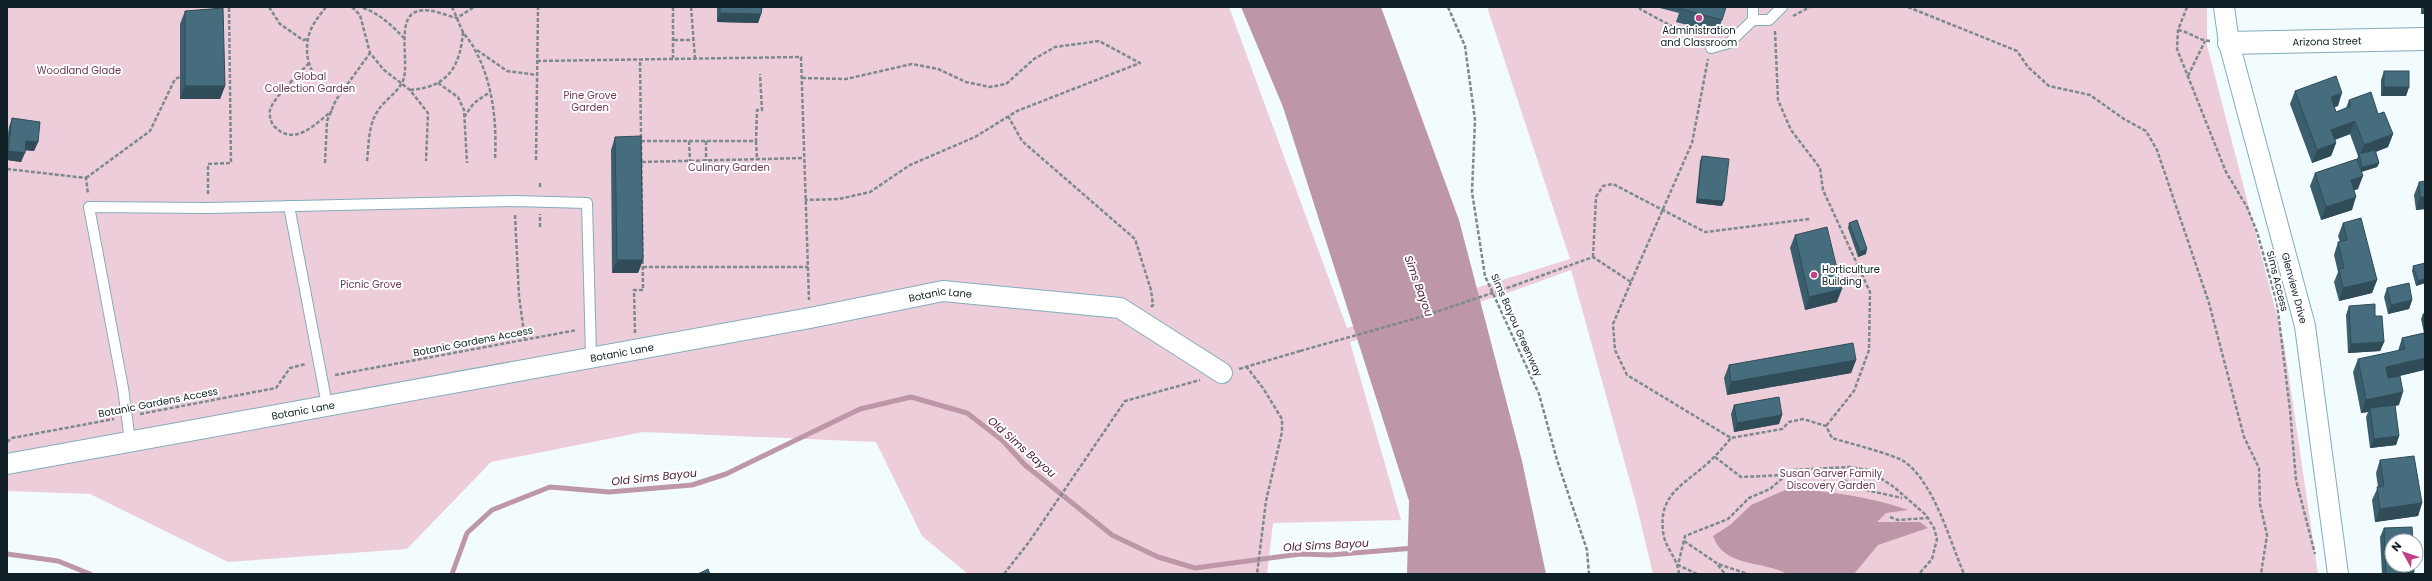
<svg xmlns="http://www.w3.org/2000/svg" width="2432" height="581" font-family="Poppins,sans-serif">
<style>
.green{fill:#eecddb}
.water{fill:#bd97a7}
.lines{fill:none;stroke-linecap:round;stroke-linejoin:round}
.stream{stroke:#bd97a7;stroke-width:5}
.service-casing{stroke:#84acbc;stroke-width:12}
.minor-casing{stroke:#84acbc;stroke-width:22}
.tertiary-casing{stroke:#84acbc;stroke-width:24}
.path{stroke:#7c898e;stroke-width:2.5;stroke-dasharray:4 2;stroke-linecap:butt}
.service{stroke:#fff;stroke-width:10}
.minor{stroke:#fff;stroke-width:20}
.tertiary{stroke:#fff;stroke-width:22}
.path-bridge{stroke:#7c898e;stroke-width:2.5;stroke-dasharray:4 2;stroke-linecap:butt}
.wall{fill:#3b5e6c}
.shaded-wall{fill:#304c58}
.building{fill:#456d7d;stroke:#304c58}
.poi-dot{fill:#c34087;stroke:#fff;stroke-width:1.5}
.labels{text-anchor:middle;stroke-width:4;stroke-linejoin:round;paint-order:stroke}
.poi-label{font-size:10px;fill:#102026;stroke:#fff}
.street-label{font-size:10px;fill:#102026;stroke:#fff}
.park-label{font-size:10px;fill:#6d3952;stroke:#fff}
.water-label{font-size:11px;font-style:italic;fill:#4b1a34;stroke:#fff}
</style>
<rect width="100%" height="100%" fill="#f2fbfe"/>
<path class="green" d="M7 7H1229L1347 328 1570 259 1487 7H2207V45L2284 343 2318 574H1653L1636 503 1571 270 1502 295 1350 342 1401 520 1273 523 1267 574H968L922 536 876 442 643 432 491 462 407 549 228 562 90 494 7 491Z"/>
<g class="water">
<path d="M1241 7H1381L1459 220 1522 461 1546 574H1407L1409 501 1283 107Z"/>
<path d="M1790 488C1830 492 1869 496 1908 510L1886 513 1877 522H1920L1928 528 1878 545 1854 574H1787C1762 560 1724 568 1713 536L1730 525 1751 505Z"/>
</g>
<g class="lines">
<g class="stream">
<path d="M7 554 58 561 90 574"/>
<path d="M452 574 467 533 492 510 550 487 609 492 692 485 726 474 860 409 911 397 967 413 1002 440 1025 465 1112 535 1158 557 1195 568 1300 554 1330 555 1414 548"/>
</g>
<g class="service-casing">
<g id="service">
<path d="M1753 20V7"/>
<path d="M1711 48 1729 43 1753 20H1769L1782 7"/>
<path d="M289 206 327 405"/>
<path d="M130 441 123 388 89 207 207 208 514 201 587 203 591 356"/>
</g>
</g>
<g class="minor-casing">
<g id="minor">
<path id="s1" d="M2224 7 2229 43 2305 326 2338 574"/>
<path id="s2" d="M7 464 810 318 943 291 1120 308 1222 373"/>
</g>
</g>
<g class="tertiary-casing">
<g id="tertiary">
<path id="s3" d="M2229 43 2425 39"/>
</g>
</g>
<g class="path">
<path d="M269 7 280 24 303 40 308 39"/>
<path d="M326 7C318 17 310 27 308 39 303 64 317 89 342 91"/>
<path d="M352 7 360 15 370 53 384 70 410 90 428 113 426 161"/>
<path d="M452 7C456 15 459 24 463 32 467 38 472 43 475 50 493 83 497 123 495 160"/>
<path d="M673 7V58"/>
<path d="M691 7 695 58"/>
<path d="M1448 7 1465 46 1475 120 1472 192 1485 276 1539 394 1557 460 1587 550 1589 574"/>
<path d="M1640 7V9L1699 41"/>
<path d="M1908 7 2017 51 2028 67 2049 86 2090 95 2124 119 2146 131 2157 150 2209 303 2244 437 2259 468 2260 504 2267 535 2261 574"/>
<path d="M2187 7 2178 30 2177 49 2226 172 2247 207 2257 232 2277 303 2290 410 2296 480 2315 554"/>
<path d="M363 8C381 14 392 26 405 39"/>
<path d="M1793 16 1810 7"/>
<path d="M2178 30C2190 32 2199 41 2211 41"/>
<path d="M1775 31 1778 100 1791 130 1820 168 1823 190 1870 292 1869 350 1854 391 1826 426"/>
<path d="M674 40H693"/>
<path d="M477 50 507 71 537 75"/>
<path d="M537 61 801 57 809 300"/>
<path d="M309 63C299 74 273 98 270 110 269 115 271 124 275 127 295 147 315 124 332 111"/>
<path d="M2188 76 2205 41"/>
<path d="M802 78 846 79 912 64 938 69 966 82 990 87 1006 84 1034 59 1055 47 1099 41 1140 63 1017 111 975 137 910 165 870 192 839 199 805 200"/>
<path d="M438 83 458 97 464 110 467 163"/>
<path d="M410 90C448 87 460 67 463 32"/>
<path d="M1008 116 1022 141 1135 239 1151 290 1153 305 1151 307"/>
<path d="M464 117 474 103 490 92"/>
<path d="M641 141H756L757 110H762L760 74"/>
<path d="M689 141 690 161"/>
<path d="M706 141V161"/>
<path d="M756 141 757 160"/>
<path d="M536 160 538 7"/>
<path d="M367 161C369 143 368 124 379 109 386 99 400 91 404 78 408 62 399 27 411 15 422 4 444 15 457 18L474 7"/>
<path d="M642 162 804 158"/>
<path d="M325 163 327 121 336 100 370 53"/>
<path d="M7 169 86 178 88 194"/>
<path d="M86 178 150 131 175 79 180 77"/>
<path d="M540 187V181"/>
<path d="M208 194V164L231 163 229 7"/>
<path d="M515 215 519 296 525 340"/>
<path d="M540 227V214"/>
<path d="M1593 257 1596 197 1603 186 1613 184 1705 232 1810 219"/>
<path d="M643 267H808"/>
<path d="M1631 282 1613 324 1615 350 1627 375 1731 438 1782 429 1789 422 1803 419 1826 426 1832 438C1848 443 1893 454 1905 462 1934 483 1950 541 1964 574"/>
<path d="M1513 286 1593 257 1631 282 1692 143 1708 59"/>
<path d="M635 333 634 290H643L640 59"/>
<path d="M1246 366 1263 388 1282 419V432L1266 501 1257 574"/>
<path d="M1239 369 1300 351"/>
<path d="M335 375 577 330"/>
<path d="M140 414 276 388 290 368 306 364"/>
<path d="M7 442 12 438 114 419"/>
<path d="M1715 457 1741 477 1786 475"/>
<path d="M1855 468 1870 491"/>
<path d="M1844 480 1857 488 1902 498"/>
<path d="M1823 484 1833 468"/>
<path d="M1890 517 1898 520 1927 518"/>
<path d="M1684 541 1718 564 1748 574"/>
<path d="M1718 565 1725 574"/>
<path d="M1004 574 1029 542 1125 401 1200 380"/>
<path d="M1679 574C1678 558 1664 547 1663 531 1659 498 1679 487 1701 469 1712 460 1722 449 1731 438"/>
<path d="M1697 574 1678 565 1685 536 1728 519 1749 498 1770 489 1792 470 1849 467 1868 470 1894 487 1926 515 1934 528 1937 539 1932 559 1919 574"/>
</g>
<use href="#service" class="service"/>
<use href="#minor" class="minor"/>
<use href="#tertiary" class="tertiary"/>
<path class="path-bridge" d="M1300 351 1424 316 1513 286"/>
</g>
<g class="wall">
<path d="M717 7H762L761 14 758 23 717 22Z"/>
<path d="M1656 7H1726L1722 20 1717 33 1676 22 1679 13Z"/>
<rect x="2421" y="7" width="4" height="7"/>
<path d="M185 11 225 86 220 99H180V24Z"/>
<path d="M2384 71 2409 87 2406 96H2381V80Z"/>
<path d="M2295 91 2338 106 2334 107 2336 112 2346 108 2349 100 2378 114 2393 134 2388 147 2376 152 2379 163 2377 167 2361 172 2358 189 2354 190 2352 210 2321 220 2310 186 2315 173 2357 159 2358 156 2350 134 2335 140 2336 143 2331 156 2312 163 2290 104Z"/>
<path d="M12 118 38 142 34 151 25 150 21 162 7 160V140L9 127Z"/>
<path d="M615 137 643 260 638 273H612L611 150Z"/>
<path d="M1702 156 1722 206 1696 203 1700 161Z"/>
<path d="M2419 182 2425 209 2416 210 2414 195Z"/>
<path d="M1849 223 1866 254 1858 257 1848 228Z"/>
<path d="M2343 223 2377 280 2372 293 2339 301 2334 282 2338 272 2334 255 2338 242H2340L2338 236Z"/>
<path d="M1795 235 1837 302 1805 310 1790 248Z"/>
<path d="M2425 263V283L2416 286 2412 271 2413 266Z"/>
<path d="M2387 288 2412 300 2409 309 2388 314 2384 297Z"/>
<path d="M2349 306 2375 316 2384 342 2380 351 2348 353 2346 315Z"/>
<path d="M2423 314H2425V368L2424 370 2400 376 2399 405 2395 406 2399 436 2396 445 2370 448 2366 417 2368 412 2361 413 2353 372 2358 359 2398 351 2402 338 2424 333 2421 319Z"/>
<path d="M1856 360 1851 373 1727 395 1724 378 1729 365Z"/>
<path d="M1734 405 1782 415 1779 424 1734 432 1731 414Z"/>
<path d="M2380 460 2422 503 2418 516 2375 522 2372 500 2378 487 2376 473Z"/>
<path d="M2384 528 2414 572 2413 574H2382L2380 537Z"/>
</g>
<g class="shaded-wall">
<path d="M2424 7H2425V14H2421Z"/>
<path d="M720 13 761 14 758 23 717 22Z"/>
<path d="M185 86H225L220 99H180Z"/>
<path d="M2384 87H2409L2406 96H2381Z"/>
<path d="M2342 93 2338 106 2326 110 2331 97Z"/>
<path d="M2355 121 2350 134 2326 143 2331 130Z"/>
<path d="M2393 134 2388 147 2359 158 2364 145Z"/>
<path d="M26 141 38 142 34 151 23 150Z"/>
<path d="M2336 143 2331 156 2312 163 2317 150Z"/>
<path d="M8 151 25 153 21 162 7 160V153Z"/>
<path d="M2379 163 2377 167 2361 172 2362 167Z"/>
<path d="M2363 176 2358 189 2346 193 2351 180Z"/>
<path d="M2356 197 2352 210 2321 220 2326 207Z"/>
<path d="M2420 197H2425V209L2416 210Z"/>
<path d="M1697 199 1724 201 1722 206 1696 203Z"/>
<path d="M1867 249 1866 254 1858 257 1860 252Z"/>
<path d="M617 260H643L638 273H612Z"/>
<path d="M2425 279V283L2416 286 2418 281Z"/>
<path d="M2377 280 2372 293 2339 301 2343 288Z"/>
<path d="M1842 289 1837 302 1805 310 1809 297Z"/>
<path d="M2412 300 2409 309 2388 314 2391 305Z"/>
<path d="M2384 342 2380 351 2348 353 2351 344Z"/>
<path d="M2425 358V368L2424 370 2381 380 2386 367Z"/>
<path d="M1856 360 1851 373 1727 395 1731 382Z"/>
<path d="M2403 392 2399 405 2370 411V408L2368 412 2361 413 2366 400Z"/>
<path d="M1782 415 1779 424 1734 432 1737 423Z"/>
<path d="M2399 436 2396 445 2370 448 2374 439Z"/>
<path d="M2422 503 2418 516 2375 522 2380 509Z"/>
<path d="M2414 572 2413 574H2386Z"/>
</g>
<g class="building">
<path d="M720 7H762L761 14 720 13Z"/>
<path d="M1681 7H1726L1722 20 1681 9Z"/>
<path d="M223 8 225 86H185V11Z"/>
<rect x="2384" y="71" width="25" height="16"/>
<path d="M2336 76 2342 93 2331 97 2336 112 2351 106 2349 100 2371 92 2378 114 2384 112 2393 134 2364 145 2355 121 2331 130 2336 143 2317 150 2295 91Z"/>
<path d="M12 118 40 122 38 142 26 141 25 153 8 151Z"/>
<path d="M641 136 643 260H617L615 137Z"/>
<path d="M2375 150 2379 163 2362 167 2359 154Z"/>
<path d="M1702 156 1729 159 1724 201 1697 199Z"/>
<path d="M2357 159 2363 176 2351 180 2356 197 2326 207 2315 173Z"/>
<path d="M2425 181V197H2420L2419 182Z"/>
<path d="M2361 218 2377 280 2343 288 2339 269 2344 268 2338 242 2347 240 2343 223Z"/>
<path d="M1857 220 1867 249 1860 252 1849 223Z"/>
<path d="M1827 227 1842 289 1809 297 1795 235Z"/>
<path d="M2425 263V279L2418 281 2413 266Z"/>
<path d="M2409 283 2412 300 2391 305 2387 288Z"/>
<path d="M2375 304V316H2382L2384 342 2351 344 2349 306Z"/>
<path d="M2423 314H2425V327Z"/>
<path d="M2424 333 2425 339V358L2386 367 2388 378 2400 376 2403 392 2366 400 2358 359 2405 349 2402 338Z"/>
<path d="M1853 343 1856 360 1731 382 1729 365Z"/>
<path d="M1779 397 1782 415 1737 423 1734 405Z"/>
<path d="M2395 405 2399 436 2374 439 2370 408Z"/>
<path d="M2414 456 2422 503 2380 509 2377 487 2384 486 2380 460Z"/>
<path d="M2412 527 2413 541H2392V565H2414V572L2386 574 2384 528Z"/>
<path d="M708 569 710 574H698Z"/>
</g>
<g class="poi-dot">
<circle cx="1699" cy="18" r="4"/>
<circle cx="1814" cy="275" r="4"/>
</g>
<g class="labels">
<g class="poi-label">
<text x="1699" y="34">Administration<tspan x="1699" dy="12">and Classroom</tspan></text>
<text x="1822" y="273" text-anchor="start">Horticulture<tspan x="1822" dy="12">Building</tspan></text>
</g>
<g class="street-label">
<text dy="4" stroke="none"><textPath href="#s3" startOffset="98">Arizona Street</textPath></text>
<text transform="translate(2278 281) rotate(76)" y="4">Sims Access</text>
<text dy="4" stroke="none"><textPath href="#s1" startOffset="290">Glenview Drive</textPath></text>
<text dy="4" stroke="none"><textPath href="#s2" startOffset="949">Botanic Lane</textPath></text>
<text transform="translate(1517 325) rotate(66)" y="4">Sims Bayou Greenway</text>
<text transform="translate(473 341) rotate(-11)" y="4">Botanic Gardens Access</text>
<text dy="4" stroke="none"><textPath href="#s2" startOffset="625">Botanic Lane</textPath></text>
<text transform="translate(158 402) rotate(-11)" y="4">Botanic Gardens Access</text>
<text dy="4" stroke="none"><textPath href="#s2" startOffset="301">Botanic Lane</textPath></text>
</g>
<g class="park-label">
<text x="79" y="74">Woodland Glade</text>
<text x="310" y="80">Global<tspan x="310" dy="12">Collection Garden</tspan></text>
<text x="590" y="99">Pine Grove<tspan x="590" dy="12">Garden</tspan></text>
<text x="729" y="171">Culinary Garden</text>
<text x="371" y="288">Picnic Grove</text>
<text x="1831" y="477">Susan Garver Family<tspan x="1831" dy="12">Discovery Garden</tspan></text>
</g>
<g class="water-label">
<text transform="translate(1419 286) rotate(70)" y="4">Sims Bayou</text>
<text transform="translate(1022 447) rotate(41)" y="4">Old Sims Bayou</text>
<text transform="translate(654 477) rotate(-6)" y="4">Old Sims Bayou</text>
<text transform="translate(1326 545) rotate(-3)" y="4">Old Sims Bayou</text>
</g>
</g>
<rect width="2432" height="581" fill="none" stroke="#102026" stroke-width="16"/>
<g transform="translate(2404 553) rotate(310)"><circle r="19" fill="#ffffff" stroke="#9fa6a8"/>
<path d="M0-3L7 15L0 10L-7 15Z" fill="#c34087"/>
<text y="-6" font-size="11" font-weight="bold" text-anchor="middle" fill="#102026">N</text>
</g>
</svg>
